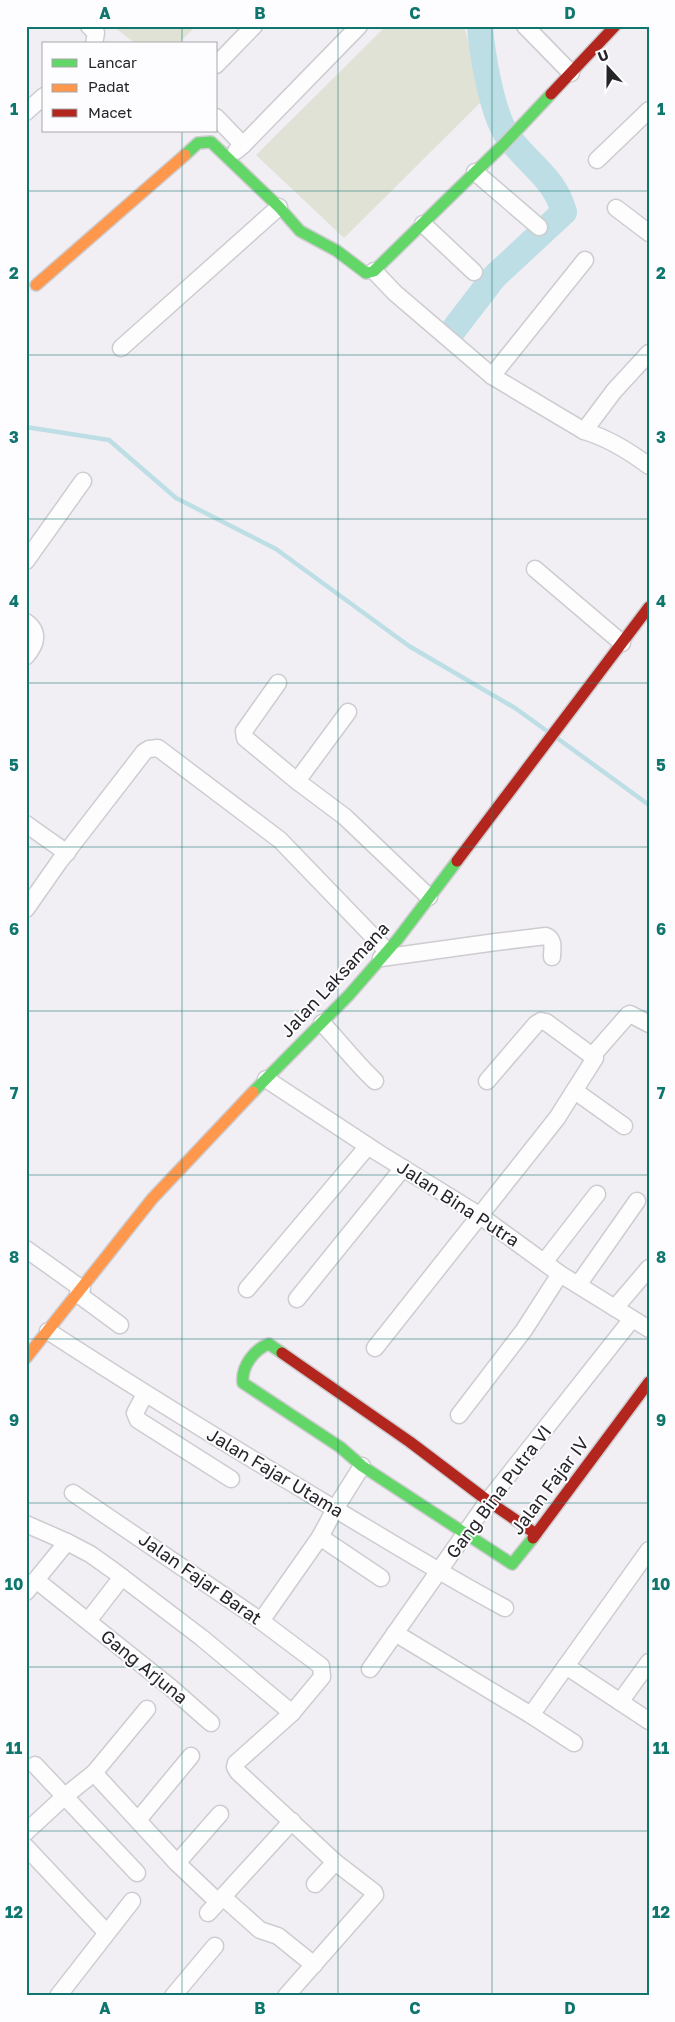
<svg xmlns="http://www.w3.org/2000/svg" width="675" height="2022" font-family="'Golos Text',sans-serif">
<style>
.green{fill:#e1e2d6}
.lines{fill:none;stroke-linecap:round;stroke-linejoin:round}
.stream{stroke:#bddee5;stroke-width:4.5}
.river{stroke:#bddee5;stroke-width:26}
.street-casing{stroke:#cdccd0;stroke-width:19}
.fast-casing{stroke:#cdccd0;stroke-width:14}
.slow-casing{stroke:#cdccd0;stroke-width:14}
.jam-casing{stroke:#cdccd0;stroke-width:14}
.street{stroke:#fdfdfd;stroke-width:16}
.fast{stroke:#63d668;stroke-width:11}
.slow{stroke:#ff974d;stroke-width:11}
.jam{stroke:#b3261e;stroke-width:11}
.grid{fill:none;stroke:#0f766e;stroke-width:1;stroke-opacity:0.55}
.labels{text-anchor:middle;stroke-width:4;stroke-linejoin:round;paint-order:stroke}
.street-label{font-size:18px;fill:#252427;stroke:#fdfcff}
.neatline{fill:none;stroke:#0f766e;stroke-width:2}
.grid-label{font-size:16px;text-anchor:middle;font-weight:bold;fill:#0f766e}
</style>
<rect width="100%" height="100%" fill="#f1eff4"/>
<g class="green">
<path d="M113 26H196L178 44H136Z"/>
<path d="M386 26H464L485 98 344 238 256 155Z"/>
</g>
<g class="lines">
<g class="stream">
<path d="M26 427 109 440 176 498 276 549 409 646 515 708 547 731"/>
<path d="M557 738 649 805"/>
</g>
<path class="river" d="M451 333 494 277 564 212C554 176 527 164 507 135 492 113 482 54 480 26"/>
<g class="street-casing">
<g id="street">
<path d="M89 26 96 33 94 44"/>
<path d="M525 26 571 73"/>
<path d="M216 65 254 26"/>
<path d="M26 112 44 96"/>
<path d="M216 117 243 145 236 151"/>
<path d="M243 145 359 26"/>
<path d="M597 160 649 110"/>
<path d="M475 172 539 227"/>
<path d="M616 208 649 233"/>
<path d="M423 224 474 272"/>
<path d="M374 271 395 293 492 376 584 431C608 438 629 451 649 466"/>
<path d="M121 348 279 207"/>
<path d="M492 376 585 260"/>
<path d="M584 431 614 391 649 353"/>
<path d="M26 561 83 481"/>
<path d="M535 569 622 643"/>
<path d="M26 622C40 632 36 645 26 656"/>
<path d="M278 683 244 731 245 738 297 781 345 817 429 897"/>
<path d="M297 781 348 712"/>
<path d="M26 824 67 853"/>
<path d="M26 909 59 862 144 752 149 749 158 748 280 840 387 951"/>
<path d="M381 958 496 942 546 936C555 940 552 949 552 957"/>
<path d="M322 1023C340 1042 356 1063 375 1081"/>
<path d="M593 1055 628 1015 630 1014 649 1024"/>
<path d="M266 1079 377 1152 479 1215 560 1274 649 1329"/>
<path d="M575 1091 624 1126"/>
<path d="M26 1249 82 1289"/>
<path d="M545 1261 597 1194"/>
<path d="M578 1285 637 1201"/>
<path d="M247 1289 368 1146"/>
<path d="M78 1294 120 1325"/>
<path d="M297 1299 403 1168"/>
<path d="M615 1308 649 1268"/>
<path d="M48 1331C143 1393 238 1451 335 1509 392 1543 447 1577 505 1608"/>
<path d="M375 1348 557 1118 595 1058 546 1022 541 1021 536 1024 487 1081"/>
<path d="M145 1394 135 1413 138 1420 231 1479"/>
<path d="M459 1415 524 1330 560 1274"/>
<path d="M73 1493 261 1621 321 1666 322 1677 292 1713 236 1763 235 1767 238 1772 335 1862 374 1892 375 1895 286 1996"/>
<path d="M26 1524 67 1542 90 1554 114 1571 202 1638 292 1713"/>
<path d="M320 1537 381 1578"/>
<path d="M36 1580 170 1687 211 1723"/>
<path d="M26 1592 67 1542"/>
<path d="M88 1621 122 1577"/>
<path d="M261 1621 320 1537 335 1509 362 1466"/>
<path d="M395 1633 531 1715 574 1743"/>
<path d="M566 1666 649 1721"/>
<path d="M370 1669 488 1501 632 1319"/>
<path d="M620 1702 649 1662"/>
<path d="M531 1715 649 1550"/>
<path d="M35 1765 137 1873"/>
<path d="M94 1773 177 1863 218 1902"/>
<path d="M138 1820 191 1756"/>
<path d="M26 1832 65 1796 94 1773 147 1709"/>
<path d="M26 1847 106 1932"/>
<path d="M177 1863 220 1814"/>
<path d="M315 1884 335 1862"/>
<path d="M223 1897 260 1930 278 1936 314 1965"/>
<path d="M208 1913 292 1821"/>
<path d="M58 1996 132 1901"/>
<path d="M173 1996 215 1946"/>
</g>
</g>
<g class="fast-casing">
<g id="fast">
<path d="M185 155 198 143 211 142 279 207 300 231 337 251 366 273 374 271 504 144 551 94"/>
<path d="M253 1092 349 995 397 940 457 861"/>
<path d="M282 1353 269 1344C254 1349 241 1367 243 1383L340 1447 362 1466 512 1564 533 1538"/>
</g>
</g>
<g class="slow-casing">
<g id="slow">
<path d="M36 285 185 155"/>
<path d="M26 1358 152 1199 253 1092"/>
</g>
</g>
<g class="jam-casing">
<g id="jam">
<path d="M551 94 615 26"/>
<path d="M457 861 649 607"/>
<path d="M282 1353 410 1442 488 1501 536 1534"/>
<path d="M533 1538 649 1382"/>
</g>
</g>
<use href="#street" class="street"/>
<use href="#fast" class="fast"/>
<use href="#slow" class="slow"/>
<use href="#jam" class="jam"/>
</g>
<path class="grid" d="M182 26V44M338 26V1996M492 26V1996M182 131V1996M26 191H649M26 355H649M26 519H649M26 683H649M26 847H649M26 1011H649M26 1175H649M26 1339H649M26 1503H649M26 1667H649M26 1831H649"/>
<g class="labels">
<g class="street-label">
<text transform="translate(335 980) rotate(-47)" y="6">Jalan Laksamana</text>
<text transform="translate(458 1204) rotate(33)" y="6">Jalan Bina Putra</text>
<text transform="translate(275 1473) rotate(31)" y="6">Jalan Fajar Utama</text>
<text transform="translate(550 1486) rotate(-53)" y="6">Jalan Fajar IV</text>
<text transform="translate(499 1492) rotate(-53)" y="6">Gang Bina Putra VI</text>
<text transform="translate(200 1579) rotate(35)" y="6">Jalan Fajar Barat</text>
<text transform="translate(144 1667) rotate(39)" y="6">Gang Arjuna</text>
</g>
</g>
<rect width="675" height="2022" fill="none" stroke="#fdfcff" stroke-width="55"/>
<rect x="42" y="42" width="175" height="90" fill="#fdfcff" stroke="#a7a6a9"/>
<rect x="52" y="59" width="25" height="8" fill="#63d668" stroke="#a7a6a9"/>
<text x="88" y="68" font-size="15" fill="#252427">Lancar</text>
<rect x="52" y="84" width="25" height="8" fill="#ff974d" stroke="#a7a6a9"/>
<text x="88" y="92" font-size="15" fill="#252427">Padat</text>
<rect x="52" y="109" width="25" height="8" fill="#b3261e" stroke="#a7a6a9"/>
<text x="88" y="118" font-size="15" fill="#252427">Macet</text>
<g transform="translate(608 68) rotate(339)" stroke="#fdfcff" stroke-width="4" paint-order="stroke">
<path d="M0-4L9 19L0 12L-9 19Z" fill="#252427"/>
<text y="-8" font-size="14" font-weight="bold" text-anchor="middle" fill="#252427">U</text>
</g>
<rect x="28" y="28" width="620" height="1966" class="neatline"/>
<g class="grid-label">
<text x="105" y="19">A</text>
<text x="260" y="19">B</text>
<text x="415" y="19">C</text>
<text x="570" y="19">D</text>
<text x="14" y="115">1</text>
<text x="661" y="115">1</text>
<text x="14" y="279">2</text>
<text x="661" y="279">2</text>
<text x="14" y="443">3</text>
<text x="661" y="443">3</text>
<text x="14" y="607">4</text>
<text x="661" y="607">4</text>
<text x="14" y="771">5</text>
<text x="661" y="771">5</text>
<text x="14" y="935">6</text>
<text x="661" y="935">6</text>
<text x="14" y="1099">7</text>
<text x="661" y="1099">7</text>
<text x="14" y="1263">8</text>
<text x="661" y="1263">8</text>
<text x="14" y="1426">9</text>
<text x="661" y="1426">9</text>
<text x="14" y="1590">10</text>
<text x="661" y="1590">10</text>
<text x="14" y="1754">11</text>
<text x="661" y="1754">11</text>
<text x="14" y="1918">12</text>
<text x="661" y="1918">12</text>
<text x="105" y="2014">A</text>
<text x="260" y="2014">B</text>
<text x="415" y="2014">C</text>
<text x="570" y="2014">D</text>
</g>
</svg>
